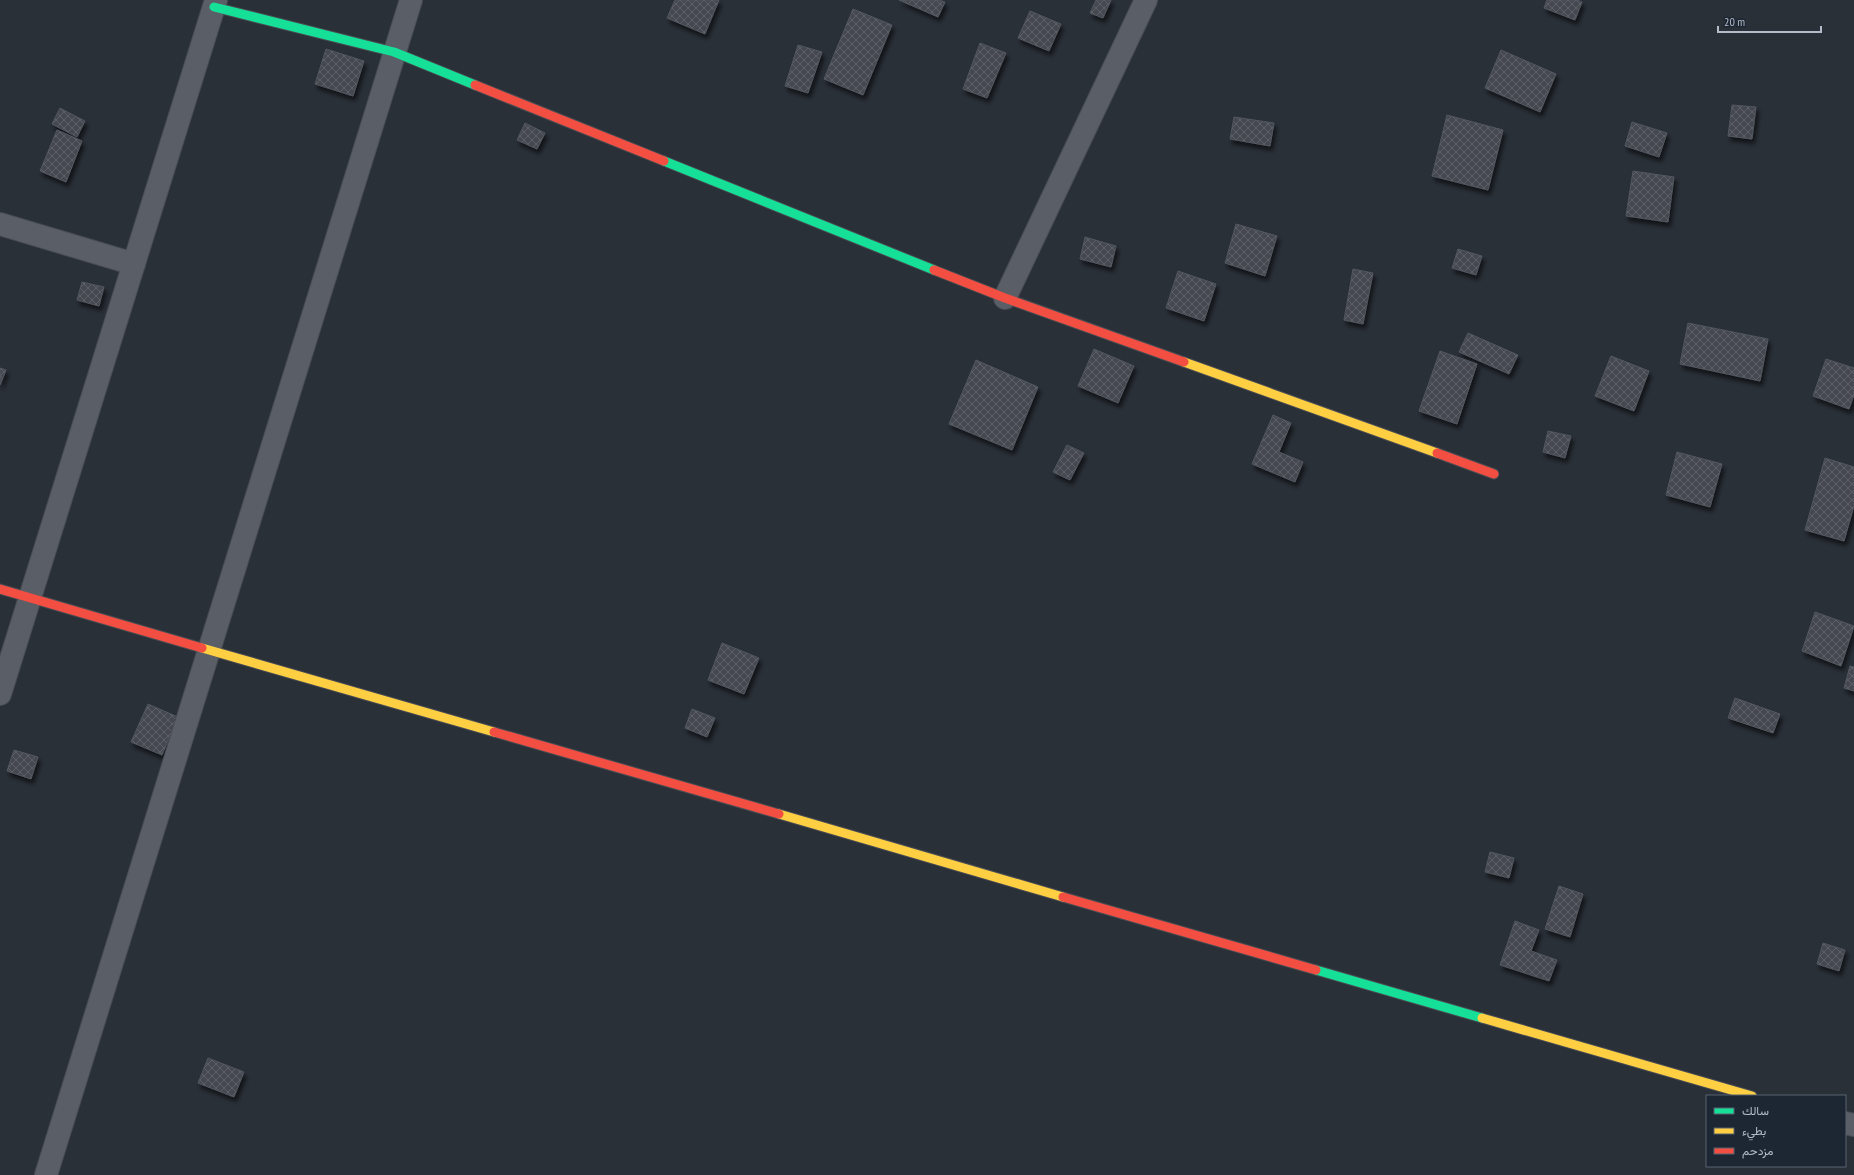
<svg xmlns="http://www.w3.org/2000/svg" width="1854" height="1175" font-family="'PT Sans Narrow',Vazirmatn,sans-serif">
<style>
.building{fill:url(#building-cross-hatch);stroke:#52575f;filter:url(#shadow)}
.lines{fill:none;stroke-linecap:round;stroke-linejoin:round}
.street-casing{stroke:#484c53;stroke-width:24}
.fast-casing{stroke:#484c53;stroke-width:11}
.slow-casing{stroke:#484c53;stroke-width:11}
.jam-casing{stroke:#484c53;stroke-width:11}
.street{stroke:#5a5e66;stroke-width:22}
.fast{stroke:#16e098;stroke-width:9}
.slow{stroke:#ffcf43;stroke-width:9}
.jam{stroke:#f24e42;stroke-width:9}
</style>
<defs>
<pattern id="building-cross-hatch" width="8" height="8" patternUnits="userSpaceOnUse"><rect width="8" height="8" fill="#444950"/><path d="M0 0l8 8M0 8l8-8" fill="none" stroke="#5d6168"/></pattern>
<filter id="shadow"><feDropShadow dx="2.5" dy="4.5" stdDeviation="2" flood-color="#0009"/></filter>
</defs>
<rect width="100%" height="100%" fill="#2a3038"/>
<g class="building">
<path d="M675 0H719L705 34 667 18Z"/>
<path d="M899 0H939L945 2 938 17Z"/>
<path d="M1096 0H1111L1103 18 1090 13Z"/>
<path d="M1547 0H1577L1582 2 1575 20 1544 8Z"/>
<path d="M853 9 892 25 863 95 824 79Z"/>
<path d="M1030 11 1061 24 1049 51 1018 38Z"/>
<path d="M980 43 1006 53 987 98 963 89Z"/>
<path d="M798 45 822 52 808 93 785 86Z"/>
<path d="M326 49 364 61 353 96 315 84Z"/>
<path d="M1501 50 1556 74 1540 112 1485 88Z"/>
<path d="M1732 105 1756 107 1752 139 1728 136Z"/>
<path d="M60 108 85 121 77 137 52 124Z"/>
<path d="M1447 115 1503 130 1488 190 1432 176Z"/>
<path d="M1234 117 1274 123 1270 146 1230 139Z"/>
<path d="M1632 122 1667 133 1659 157 1625 146Z"/>
<path d="M525 123 545 133 537 149 517 140Z"/>
<path d="M57 130 82 141 66 182 40 171Z"/>
<path d="M1633 171 1674 177 1668 222 1626 216Z"/>
<path d="M1236 224 1277 236 1265 276 1225 263Z"/>
<path d="M1085 237 1116 246 1111 267 1080 259Z"/>
<path d="M1458 249 1482 256 1476 275 1452 268Z"/>
<path d="M1353 269 1373 273 1363 324 1344 320Z"/>
<path d="M1178 271 1216 284 1204 321 1166 308Z"/>
<path d="M82 282 104 287 99 306 77 300Z"/>
<path d="M1688 323 1768 339 1760 381 1680 364Z"/>
<path d="M1468 333 1518 355 1509 374 1459 352Z"/>
<path d="M1094 349 1134 366 1118 403 1078 386Z"/>
<path d="M1440 351 1477 364 1457 424 1419 411Z"/>
<path d="M1611 356 1649 371 1634 411 1595 396Z"/>
<path d="M1826 359 1854 368V395L1849 409 1813 396Z"/>
<path d="M976 360 1038 387 1012 450 949 424Z"/>
<path d="M0 368 6 370 0 385Z"/>
<path d="M1273 415 1291 423 1279 452 1303 462 1295 482 1252 464Z"/>
<path d="M1548 431 1571 436 1565 458 1543 452Z"/>
<path d="M1067 445 1084 453 1070 480 1053 472Z"/>
<path d="M1677 452 1722 464 1710 507 1666 495Z"/>
<path d="M1825 458 1854 467V506L1844 541 1805 530Z"/>
<path d="M1815 612 1854 626 1841 666 1802 651Z"/>
<path d="M722 643 759 658 744 694 708 680Z"/>
<path d="M1850 666 1854 667V691L1844 688Z"/>
<path d="M1735 698 1780 714 1773 733 1728 718Z"/>
<path d="M148 704 178 717 162 755 131 742Z"/>
<path d="M692 709 715 718 707 737 685 728Z"/>
<path d="M14 750 38 757 31 779 7 771Z"/>
<path d="M1490 852 1514 858 1509 878 1485 872Z"/>
<path d="M1559 886 1583 894 1570 937 1545 929Z"/>
<path d="M1515 921 1539 930 1531 951 1557 960 1549 981 1500 965Z"/>
<path d="M1823 943 1845 950 1839 971 1817 964Z"/>
<path d="M208 1058 244 1072 234 1097 198 1083Z"/>
</g>
<g class="lines">
<g class="street-casing">
<g id="street">
<path d="M0 224 134 264"/>
<path d="M1005 298 1146 0"/>
<path d="M0 694 216 0"/>
<path d="M1845 1123 1854 1125"/>
<path d="M46 1175 411 0"/>
</g>
</g>
<g class="fast-casing">
<g id="fast">
<path d="M214 7 394 52 475 85"/>
<path d="M664 161 934 270"/>
<path d="M1316 970 1482 1018"/>
</g>
</g>
<g class="slow-casing">
<g id="slow">
<path d="M1184 362 1437 453"/>
<path d="M202 648 494 732"/>
<path d="M779 814 1063 897"/>
<path d="M1482 1018 1752 1096"/>
</g>
</g>
<g class="jam-casing">
<g id="jam">
<path d="M475 85 664 161"/>
<path d="M934 270 1005 298 1184 362"/>
<path d="M1437 453 1494 474"/>
<path d="M0 589 202 648"/>
<path d="M494 732 779 814"/>
<path d="M1063 897 1316 970"/>
</g>
</g>
<use href="#street" class="street"/>
<use href="#fast" class="fast"/>
<use href="#slow" class="slow"/>
<use href="#jam" class="jam"/>
</g>
<rect x="1706" y="1095" width="140" height="72" fill="#1d2633" stroke="#59626f"/>
<rect x="1714" y="1108" width="20" height="6" fill="#16e098" stroke="#59626f"/>
<text x="1742" y="1115" font-size="12" fill="#b4bcc9">سالك</text>
<rect x="1714" y="1128" width="20" height="6" fill="#ffcf43" stroke="#59626f"/>
<text x="1742" y="1135" font-size="12" fill="#b4bcc9">بطيء</text>
<rect x="1714" y="1148" width="20" height="6" fill="#f24e42" stroke="#59626f"/>
<text x="1742" y="1155" font-size="12" fill="#b4bcc9">مزدحم</text>
<path d="M1718 26v6h103v-6" fill="none" stroke="#b4bcc9" stroke-width="2"/>
<text x="1724" y="26" font-size="12" fill="#b4bcc9" stroke="#1d2633" stroke-width="3" paint-order="stroke">20 m</text>
</svg>
